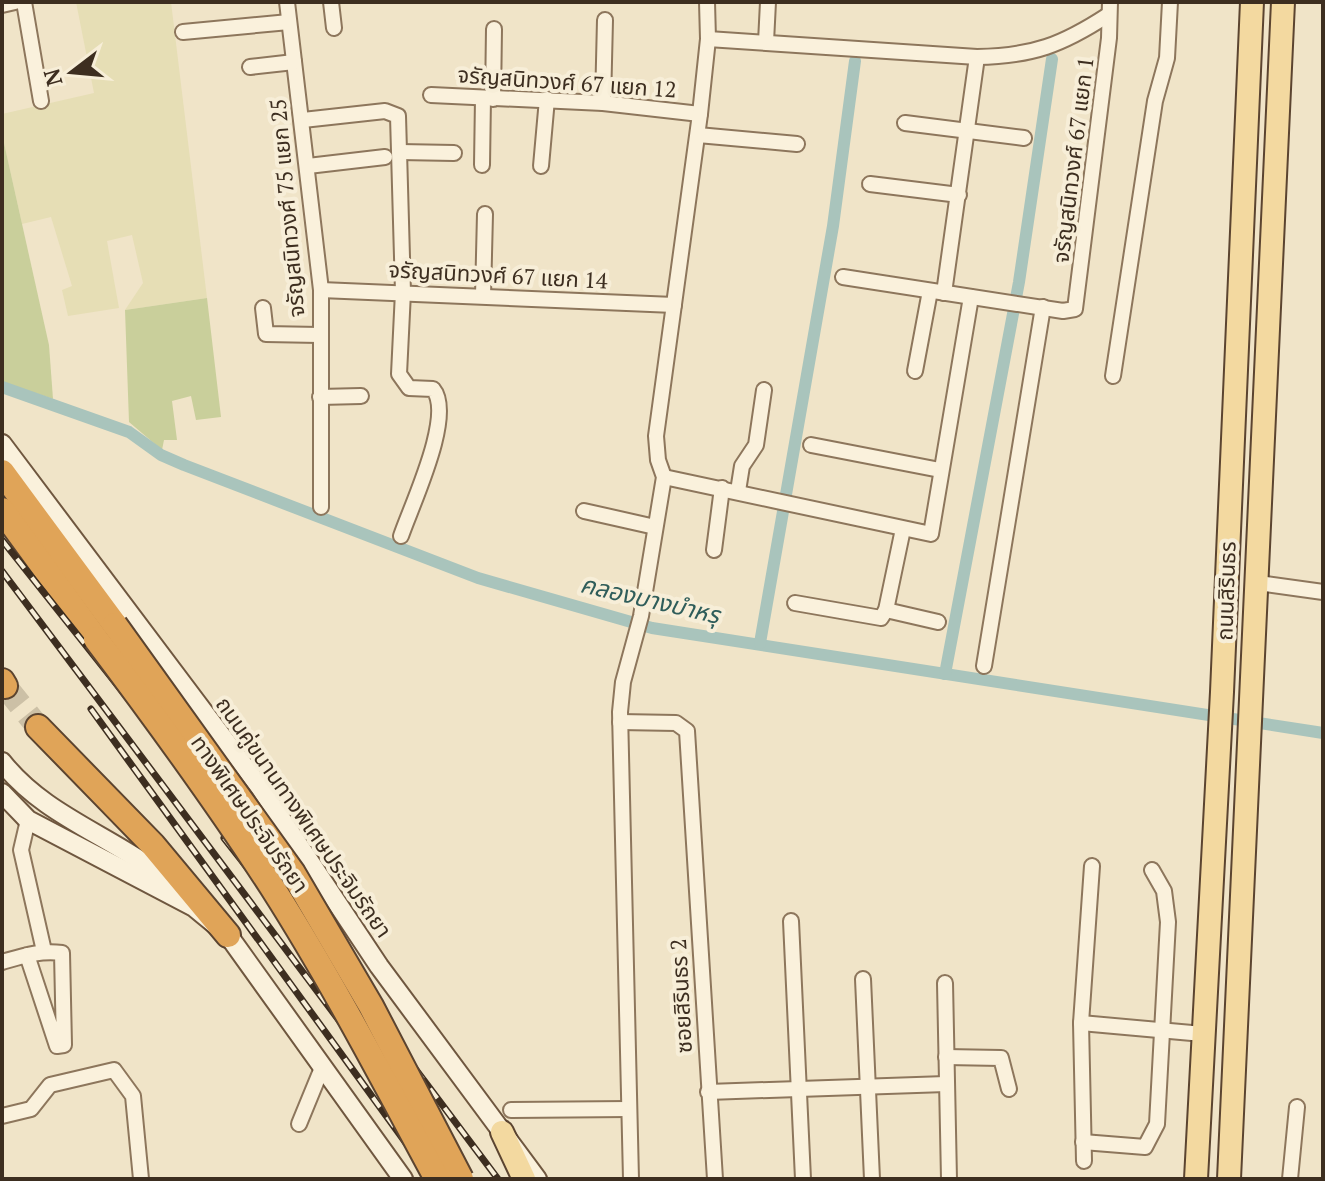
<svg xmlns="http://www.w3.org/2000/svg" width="1325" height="1181" font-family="'PT Serif','Noto Sans Thai',serif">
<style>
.farmland{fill:#e6deb5}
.green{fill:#c9cf9b}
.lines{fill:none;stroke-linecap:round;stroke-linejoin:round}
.canal{stroke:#a9c4bc;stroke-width:12}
.motorway-tunnel{stroke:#ccc0a6;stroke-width:24;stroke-dasharray:24 12;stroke-linecap:butt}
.minor-casing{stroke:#8d765c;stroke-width:18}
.secondary-casing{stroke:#6f573f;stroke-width:22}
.primary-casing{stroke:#5b4430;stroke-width:26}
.motorway-casing{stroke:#5b4430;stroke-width:28}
.minor{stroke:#faf1dc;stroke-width:14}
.secondary{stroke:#faf1dc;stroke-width:18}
.primary{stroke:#f3d9a0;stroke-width:22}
.motorway{stroke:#e0a458;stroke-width:24}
.rail-casing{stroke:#3d2e20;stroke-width:7}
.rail{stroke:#f7eed8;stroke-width:4;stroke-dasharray:12;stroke-linecap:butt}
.motorway-bridge-casing{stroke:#5b4430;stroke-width:28;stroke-linecap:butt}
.motorway-bridge{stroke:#e0a458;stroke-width:24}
.labels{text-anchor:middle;stroke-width:8;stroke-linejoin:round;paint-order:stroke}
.street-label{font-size:22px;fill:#3d2e20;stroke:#f7eed8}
.water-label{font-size:24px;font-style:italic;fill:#2f5d5a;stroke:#f7eed8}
</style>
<rect width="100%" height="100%" fill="#f0e4c8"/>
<path class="farmland" d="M76 2H171L207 298 125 310 143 283 132 235 107 241 119 308 68 316 62 290 72 286 51 217 22 224 2 134V114L94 93Z"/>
<g class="green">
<path d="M2 134 49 345 53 399 2 382Z"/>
<path d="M207 298 221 417 196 420 191 396 172 401 177 440H164L162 450 129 422 125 310Z"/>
</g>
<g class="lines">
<g class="canal">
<path d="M2 387 129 432 161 455 184 465 478 578 652 628 1323 733"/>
<path d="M760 643 833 226 855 61"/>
<path d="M945 674 1019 282 1052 59"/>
</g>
<path class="motorway-tunnel" d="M5 686 38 727"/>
<g class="minor-casing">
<g id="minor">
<path d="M24 2 41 101"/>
<path d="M287 2 321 290V507"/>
<path d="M331 2 334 28"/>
<path d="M2 5 15 2"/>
<path d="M183 32 289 22"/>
<path d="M708 39 977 57C1033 56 1062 45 1108 15"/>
<path d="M766 42 768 2"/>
<path d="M250 67 294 62"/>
<path d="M431 95 603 103 700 114"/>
<path d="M493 99 494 29"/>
<path d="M603 103 605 20"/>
<path d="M303 120 385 111 398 116 403 292 399 374 409 388 433 389C455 415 411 506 401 536"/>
<path d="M905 123 1024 138"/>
<path d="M698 135 797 144"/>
<path d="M400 152 454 153"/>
<path d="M482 165 483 98"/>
<path d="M308 166 385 157"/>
<path d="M541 166 547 99"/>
<path d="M870 184 959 195"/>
<path d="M843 277 1063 311 1075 309 1109 38 1110 2"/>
<path d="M321 290 674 305"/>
<path d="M944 293 977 57"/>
<path d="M483 296 485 214"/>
<path d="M263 308 266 334 319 335"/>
<path d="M915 371 930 291"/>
<path d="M1113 376 1155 101 1167 58 1170 2"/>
<path d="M320 397 361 396"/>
<path d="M811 445 940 470"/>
<path d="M664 477 931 534 971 297"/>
<path d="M738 491 742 466 756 445 764 390"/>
<path d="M584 511 655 527"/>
<path d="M714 550 722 488"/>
<path d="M1258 583 1323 592"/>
<path d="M795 603 881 618 886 610 903 529"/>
<path d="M886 610 938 622"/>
<path d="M984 666 1043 307"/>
<path d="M620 722 676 723 687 731 715 1179"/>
<path d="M28 820 21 850 44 951"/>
<path d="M791 921 803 1179"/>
<path d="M2 962C23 956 40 950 62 953L64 1045 57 1046 27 955"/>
<path d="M863 979 872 1179"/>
<path d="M945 983 949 1179"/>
<path d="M1081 1023 1203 1034"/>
<path d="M946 1057 1001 1058 1009 1089"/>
<path d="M708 1092 946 1084"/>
<path d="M511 1110 629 1109"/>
<path d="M2 1116 31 1109 50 1085 114 1070 133 1096 141 1179"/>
<path d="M299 1124 322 1068"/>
<path d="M1083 1142 1145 1147 1157 1124 1168 922 1164 891 1152 870"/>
<path d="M1084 1161 1081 1023 1092 866"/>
<path d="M631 1179 620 712 623 682 641 616 664 477 658 460 656 436 700 114 708 39 707 2"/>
<path d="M1290 1179 1297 1107"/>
</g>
</g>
<g class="secondary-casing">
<g id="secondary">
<path d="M2 444 260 787 379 966 537 1179"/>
<path d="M2 762C50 823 129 840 182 894"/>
<path d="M2 793 28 820 194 907 228 935 403 1179"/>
</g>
</g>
<g class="primary-casing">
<g id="primary">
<path d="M502 1132 524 1179"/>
<path d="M1196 1179 1222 692 1252 2"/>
<path d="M1229 1179 1283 2"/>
</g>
</g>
<g class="motorway-casing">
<g id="motorway">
<path d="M2 472 115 625"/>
<path d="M2 510 96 639"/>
<path d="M2 681 5 686"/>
<path d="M38 727 153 845 228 935"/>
</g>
</g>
<use href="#minor" class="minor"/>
<use href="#secondary" class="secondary"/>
<use href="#primary" class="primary"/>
<use href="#motorway" class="motorway"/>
<g class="rail-casing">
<g id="rail">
<path d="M2 540 293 906 498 1179"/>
<path d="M2 571 458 1179"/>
<path d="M91 709 432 1179"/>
<path d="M224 838 315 954"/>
</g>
</g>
<use href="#rail" class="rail"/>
<g class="motorway-bridge-casing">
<g id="motorway-bridge">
<path d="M115 625 293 873 371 1006 461 1179"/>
<path d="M96 639C157 720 217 802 272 887 332 981 384 1081 437 1179"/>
</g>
</g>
<use href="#motorway-bridge" class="motorway-bridge"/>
</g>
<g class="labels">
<g class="street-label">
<text transform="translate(567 82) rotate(4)" y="8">จรัญสนิทวงศ์ 67 แยก 12</text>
<text transform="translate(1073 160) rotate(-83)" y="8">จรัญสนิทวงศ์ 67 แยก 1</text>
<text transform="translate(287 208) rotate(-95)" y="8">จรัญสนิทวงศ์ 75 แยก 25</text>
<text transform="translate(498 275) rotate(3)" y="8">จรัญสนิทวงศ์ 67 แยก 14</text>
<text transform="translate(1226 591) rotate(-88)" y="8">ถนนสิรินธร</text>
<text transform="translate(250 814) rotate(55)" y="8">ทางพิเศษประจิมรัถยา</text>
<text transform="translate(304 817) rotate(55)" y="8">ถนนคู่ขนานทางพิเศษประจิมรัถยา</text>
<text transform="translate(681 996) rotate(-93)" y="8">ซอยสิรินธร 2</text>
</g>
<g class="water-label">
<text transform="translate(650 600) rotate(13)" y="8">คลองบางบำหรุ</text>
</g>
</g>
<rect width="1325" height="1181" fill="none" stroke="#3d2e20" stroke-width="8"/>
<g transform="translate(72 72) rotate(254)" stroke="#f7eed8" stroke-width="6" paint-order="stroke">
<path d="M0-6L14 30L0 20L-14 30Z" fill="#3d2e20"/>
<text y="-12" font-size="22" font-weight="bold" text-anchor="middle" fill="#3d2e20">N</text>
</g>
</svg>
